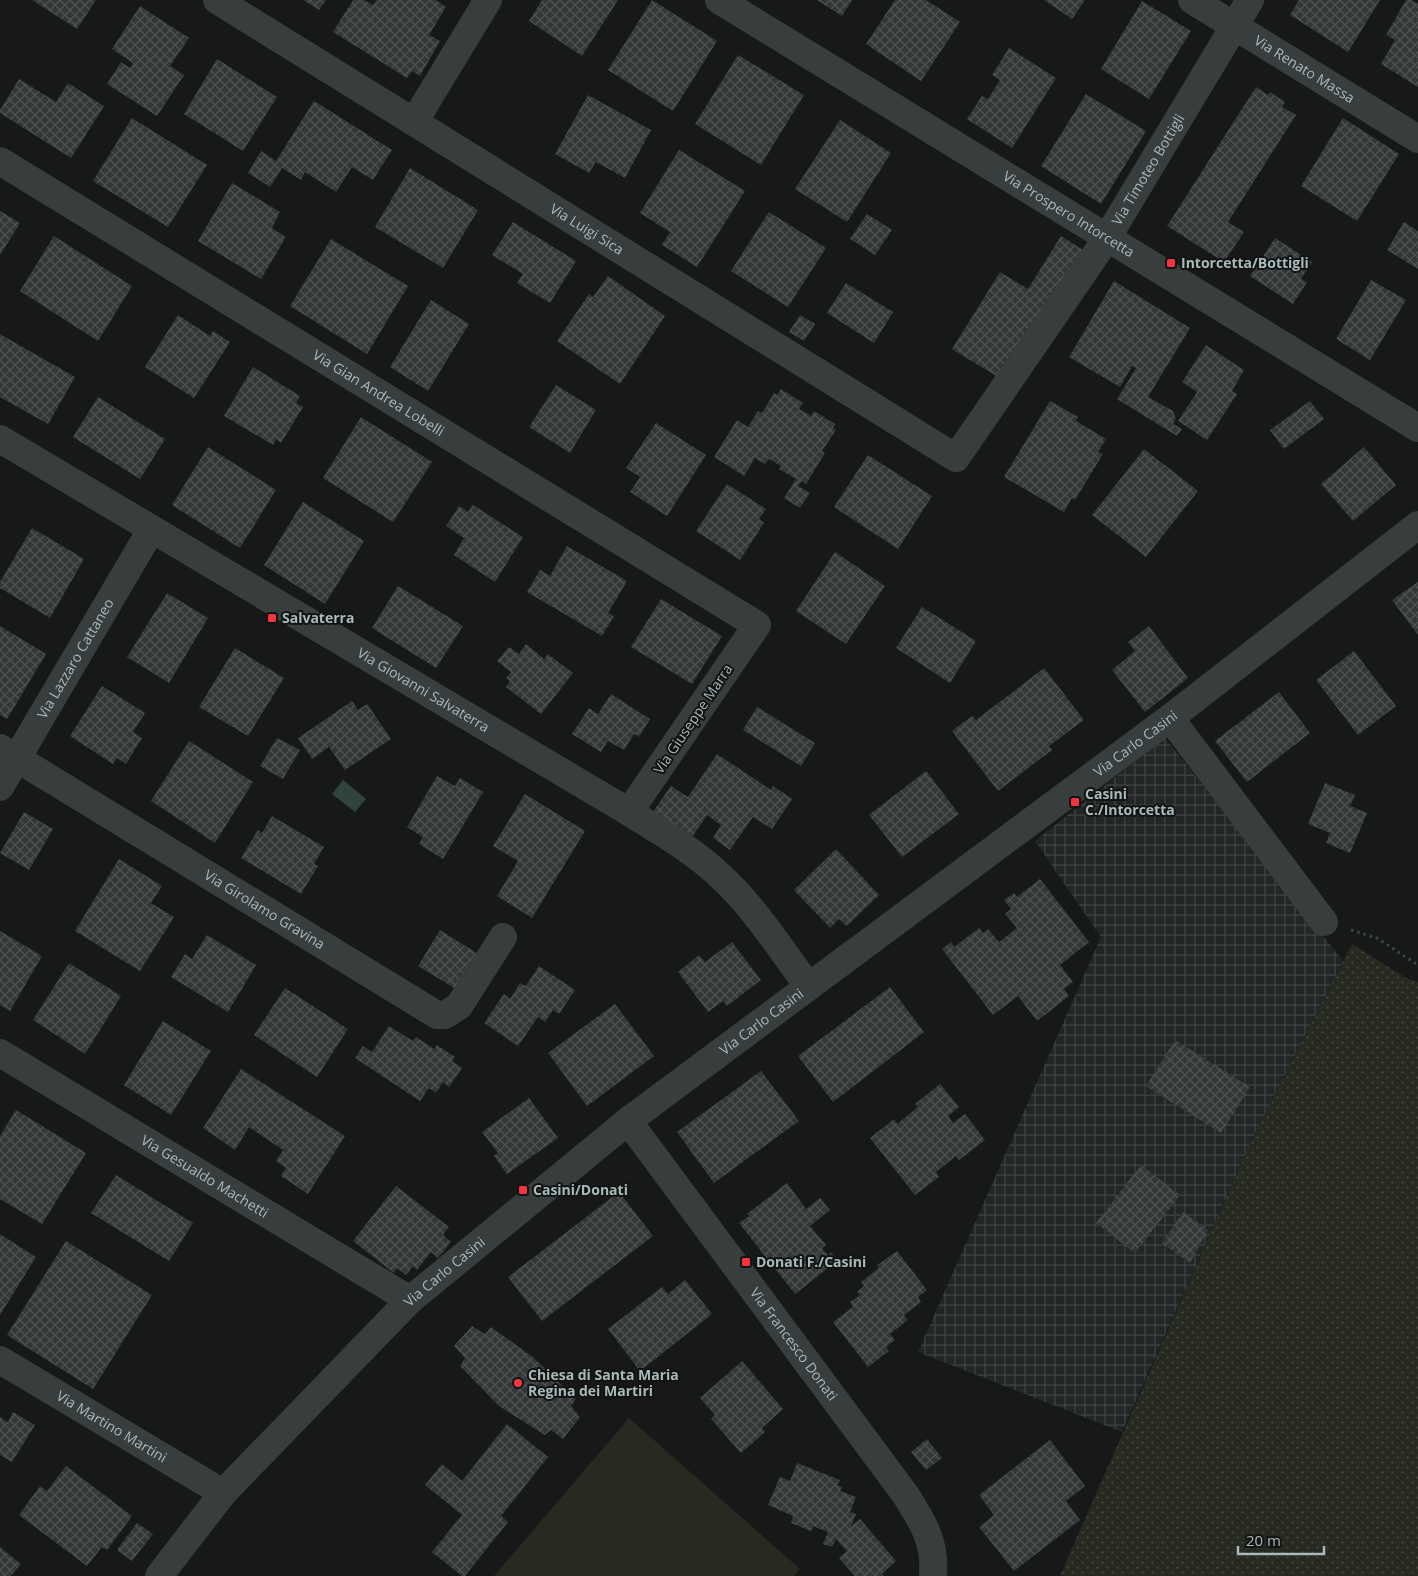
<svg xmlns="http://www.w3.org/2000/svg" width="1418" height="1576" font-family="'Open Sans',sans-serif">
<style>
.industrial{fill:url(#industrial-grid)}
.green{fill:url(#green-dots)}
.pitch{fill:#262a21}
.water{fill:#30433d}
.building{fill:url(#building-cross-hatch)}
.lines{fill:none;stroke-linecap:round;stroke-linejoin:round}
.path{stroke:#3e4545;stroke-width:3;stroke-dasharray:2.5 4;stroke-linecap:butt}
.street{stroke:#383e3e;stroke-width:28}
.poi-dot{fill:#f4353f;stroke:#121414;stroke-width:2}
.labels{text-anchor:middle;stroke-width:4;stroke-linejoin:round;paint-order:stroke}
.street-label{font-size:14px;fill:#a9b9b9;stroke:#121414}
.poi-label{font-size:14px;font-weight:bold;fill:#a9b9b9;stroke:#121414;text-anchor:start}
</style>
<defs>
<pattern id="industrial-grid" width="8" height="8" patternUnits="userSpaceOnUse" patternTransform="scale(1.25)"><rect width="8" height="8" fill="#232626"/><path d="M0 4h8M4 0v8" fill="none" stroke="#404343"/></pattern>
<pattern id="green-dots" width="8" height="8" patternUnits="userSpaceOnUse" patternTransform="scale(1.25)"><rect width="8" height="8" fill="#262a21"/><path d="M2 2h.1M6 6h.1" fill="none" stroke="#43473f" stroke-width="1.8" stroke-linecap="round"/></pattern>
<pattern id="building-cross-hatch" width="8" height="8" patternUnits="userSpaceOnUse" patternTransform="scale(1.25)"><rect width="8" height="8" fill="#343738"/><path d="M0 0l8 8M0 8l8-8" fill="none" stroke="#4f5253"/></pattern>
</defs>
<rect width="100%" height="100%" fill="#171919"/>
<path class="industrial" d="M1165 738 1343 961 1252 1139 1122 1432 918 1352 1101 937 1035 841Z"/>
<path class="green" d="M1352 944 1406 978 1418 982V1576H1060L1252 1139Z"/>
<path class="pitch" d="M629 1418 800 1569 794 1576H494Z"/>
<path class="water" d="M343 780 366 799 355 812 332 794Z"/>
<g class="building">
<path d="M32 0H96L77 29Z"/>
<path d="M303 0H326L319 10Z"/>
<path d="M353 0H364L373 5 377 0H436L446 7 429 35 440 41 420 76 412 71 407 78 333 32Z"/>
<path d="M542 0H618L582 56 529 21Z"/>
<path d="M652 0 717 41 673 111 608 70Z"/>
<path d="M817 0H852L842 16Z"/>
<path d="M895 0H926L960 22 921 81 866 44Z"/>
<path d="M1044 0H1085L1072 19Z"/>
<path d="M1299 0H1380L1348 52 1290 15Z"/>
<path d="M1406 0H1411L1418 4V87L1381 64 1395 40 1386 35Z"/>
<path d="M1142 1 1191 31 1149 99 1101 69Z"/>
<path d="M140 6 189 38 170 66 184 75 157 116 107 84 121 62 130 68 133 63 112 49Z"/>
<path d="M1009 48 1056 78 1012 148 967 119 982 96 988 99 1000 80 992 75Z"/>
<path d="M738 55 804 95 761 165 695 124Z"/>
<path d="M217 59 277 97 243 151 184 114Z"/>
<path d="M19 79 56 102 68 83 104 106 71 158 0 113V110Z"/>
<path d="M1256 87 1268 95 1270 92 1285 102 1282 107 1296 115 1228 222 1244 232 1224 262 1167 226Z"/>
<path d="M1086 94 1146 131 1101 204 1041 166Z"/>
<path d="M588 95 651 130 625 178 596 162 589 173 555 154Z"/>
<path d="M314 101 392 150 373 180 352 167 336 192 305 172 301 180 282 168 270 187 248 173 261 151 276 161Z"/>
<path d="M132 118 207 165 168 227 93 181Z"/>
<path d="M1343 118 1399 154 1357 221 1301 186Z"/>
<path d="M840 120 891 153 847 222 795 189Z"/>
<path d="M679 150 745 191 697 267 662 245 670 232 640 213Z"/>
<path d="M410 168 478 210 443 268 375 227Z"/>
<path d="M232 183 280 212 272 228 286 237 261 279 198 241Z"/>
<path d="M0 211 20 223 0 255Z"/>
<path d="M769 212 826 248 788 307 731 271Z"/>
<path d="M867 214 892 230 875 255 850 239Z"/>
<path d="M513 222 576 261 550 303 517 283 523 274 492 255Z"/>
<path d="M1404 222 1418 231V269L1387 250Z"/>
<path d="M54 236 132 286 98 341 20 291Z"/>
<path d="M1061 236 1083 250 1003 380 952 349 1000 272 1028 289Z"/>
<path d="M1275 238 1312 262 1301 279 1307 282 1293 304 1250 276Z"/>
<path d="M331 239 408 286 367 354 290 306Z"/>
<path d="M608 276 665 316 620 384 557 341 589 294 593 297Z"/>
<path d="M1371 280 1406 300 1370 360 1336 339Z"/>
<path d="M1114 281 1190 328 1148 397 1173 411 1176 419 1173 424 1182 429 1177 436 1117 399 1136 368 1132 366 1120 387 1069 357Z"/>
<path d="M846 283 893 312 874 343 827 313Z"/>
<path d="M431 300 469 324 428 391 390 367Z"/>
<path d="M178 315 210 336 213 331 230 342 194 398 145 367Z"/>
<path d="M800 315 815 324 804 341 789 332Z"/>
<path d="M0 334 75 377 48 424 0 397Z"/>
<path d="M1206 345 1244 370 1232 391 1237 394 1207 440 1178 421 1197 392 1182 382Z"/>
<path d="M253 367 300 396 296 403 303 407 281 443 276 439 273 445 224 416Z"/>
<path d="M556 385 596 410 570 453 529 427Z"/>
<path d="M781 389 803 403 799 409 811 416 814 411 835 424 833 428 836 430 822 451 825 453 806 484 802 481 798 486 810 493 800 508 784 498 796 479 779 469 781 466 769 459 765 464 755 458 744 476 714 457 737 420 748 427 758 411 762 413 774 393 777 395Z"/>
<path d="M98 397 165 439 140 479 73 437Z"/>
<path d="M1050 401 1078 417 1076 421 1106 439 1098 452 1103 454 1075 500 1072 498 1064 512 1004 477Z"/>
<path d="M1310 401 1324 419 1284 449 1270 430Z"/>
<path d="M361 417 432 462 393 522 323 478Z"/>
<path d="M656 423 706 455 667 516 630 492 640 477 626 468Z"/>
<path d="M208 447 276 490 240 548 172 505Z"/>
<path d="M1364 447 1396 485 1353 521 1321 484Z"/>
<path d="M1144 449 1198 491 1146 557 1092 515Z"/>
<path d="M868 455 932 496 898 549 834 507Z"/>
<path d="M727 484 766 509 759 519 764 523 740 560 696 531Z"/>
<path d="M303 502 364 541 325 604 264 565Z"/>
<path d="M473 505 523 537 495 582 454 555 464 538 446 526 459 506 468 512Z"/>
<path d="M32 528 84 559 50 618 0 588V582Z"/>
<path d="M567 546 627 581 608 613 614 616 602 636 527 592 540 570 550 576Z"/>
<path d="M835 552 885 586 846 644 796 611Z"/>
<path d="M1418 582V635L1392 600Z"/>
<path d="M398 586 463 626 436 668 372 628Z"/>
<path d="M167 593 208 618 169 683 127 657Z"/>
<path d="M661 599 722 636 692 684 631 647Z"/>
<path d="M922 607 976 641 950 683 896 648Z"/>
<path d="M0 626 46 654 7 719 0 715Z"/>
<path d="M1149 626 1188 678 1145 712 1112 670 1135 651 1128 642Z"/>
<path d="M526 644 544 659 548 654 573 673 541 714 506 687 510 681 506 678 511 672 497 661 509 647 519 654Z"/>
<path d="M235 648 284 678 248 736 199 707Z"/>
<path d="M1354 651 1396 706 1358 735 1316 680Z"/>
<path d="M1044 668 1084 720 1049 746 1052 750 998 791 952 731 972 716 976 720Z"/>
<path d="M102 686 145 713 133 732 142 738 126 764 117 758 113 764 70 736Z"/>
<path d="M1279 692 1310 733 1247 782 1215 741Z"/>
<path d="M611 694 650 719 639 737 634 734 624 750 608 741 601 752 572 734 589 708 598 714Z"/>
<path d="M352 701 358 710 367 704 391 739 345 770 329 747 312 759 298 738Z"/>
<path d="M757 707 815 743 801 766 743 730Z"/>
<path d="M277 738 300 750 283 779 260 766Z"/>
<path d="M189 741 253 782 215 843 151 801Z"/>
<path d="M717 754 771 790 773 786 792 799 772 829 753 817 730 850 713 838 721 825 707 815 689 842 650 816 671 786 688 797Z"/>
<path d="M926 771 959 814 902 857 869 815Z"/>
<path d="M437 776 455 786 460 778 483 792 443 859 419 844 423 837 407 827Z"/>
<path d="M1325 783 1355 795 1350 806 1367 813 1350 853 1326 843 1330 833 1308 824Z"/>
<path d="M525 794 585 831 532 918 497 896 518 861 493 846Z"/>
<path d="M24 812 53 829 29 870 0 853Z"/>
<path d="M272 816 324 847 314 864 318 866 301 894 241 858 258 830 262 833Z"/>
<path d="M836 849 879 895 847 926 839 919 830 928 794 890Z"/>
<path d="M119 859 162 886 151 903 174 917 140 971 75 931Z"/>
<path d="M1040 879 1089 942 1060 965 1073 982 1064 989 1069 996 1037 1021 1018 996 993 1015 942 949 951 942 954 947 979 928 983 933 988 929 999 942 1017 928 1005 914 1011 909 1004 900 1014 893 1017 897Z"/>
<path d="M440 930 483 957 461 992 418 966Z"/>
<path d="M0 931 42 956 10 1011 0 1005Z"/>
<path d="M207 935 256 965 228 1012 171 977 185 954 192 959Z"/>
<path d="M732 942 761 980 727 1006 723 1001 708 1012 678 972 699 955 705 962Z"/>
<path d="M69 963 121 996 85 1054 33 1020Z"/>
<path d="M539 966 575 990 559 1014 553 1010 545 1022 538 1017 518 1046 484 1023 504 994 510 999 520 983 526 986Z"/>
<path d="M890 987 924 1032 833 1102 798 1056Z"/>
<path d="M285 988 348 1029 317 1077 254 1035Z"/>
<path d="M615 1004 654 1056 587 1106 548 1053Z"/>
<path d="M163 1021 211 1051 171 1115 124 1085Z"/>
<path d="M389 1026 413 1041 416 1037 434 1049 437 1045 455 1057 452 1061 462 1068 449 1087 443 1082 436 1093 429 1088 420 1101 355 1058 363 1046 372 1052Z"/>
<path d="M1175 1040 1250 1087 1221 1133 1146 1086Z"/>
<path d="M241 1069 345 1136 308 1194 281 1176 286 1168 276 1161 283 1150 249 1127 235 1150 203 1128Z"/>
<path d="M761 1071 799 1121 714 1183 677 1132Z"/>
<path d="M940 1084 959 1107 948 1116 953 1123 965 1114 985 1140 959 1160 956 1156 936 1172 939 1177 915 1195 870 1138 894 1119 897 1124 918 1107 915 1104Z"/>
<path d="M529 1098 558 1138 507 1174 494 1156 498 1153 482 1132Z"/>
<path d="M16 1110 86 1153 42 1224 0 1199V1136Z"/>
<path d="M1141 1165 1180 1195 1135 1253 1096 1223Z"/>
<path d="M116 1175 193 1223 169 1261 91 1213Z"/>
<path d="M787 1183 806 1209 820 1198 830 1210 810 1226 826 1245 822 1248 828 1255 831 1252 837 1261 795 1294 739 1223 749 1216 747 1214Z"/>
<path d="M396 1186 449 1227 443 1235 451 1242 438 1258 431 1252 417 1270 413 1266 406 1275 397 1268 394 1273 353 1241Z"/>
<path d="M619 1192 653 1236 542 1321 508 1277Z"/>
<path d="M1183 1212 1208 1230 1190 1263 1162 1243Z"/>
<path d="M0 1234 36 1257 0 1315Z"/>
<path d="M66 1241 152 1295 93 1389 7 1335Z"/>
<path d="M897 1251 927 1290 918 1297 921 1302 904 1315 908 1320 890 1334 895 1340 886 1347 889 1351 868 1367 833 1322 853 1307 850 1302 860 1295 857 1292 864 1286 861 1282 879 1268 877 1265Z"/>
<path d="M685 1280 712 1314 640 1371 608 1329 662 1287 668 1294Z"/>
<path d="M472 1326 485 1334 491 1327 534 1358 576 1399 571 1406 580 1417 563 1439 551 1430 545 1435 499 1406 460 1366 465 1358 454 1346Z"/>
<path d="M742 1361 783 1409 762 1428 765 1432 741 1453 711 1419 715 1415 700 1398Z"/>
<path d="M13 1412 35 1425 12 1462 0 1455V1417L8 1422Z"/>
<path d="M507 1424 548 1457 501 1516 508 1522 465 1576H462L432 1552 462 1515 425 1485 442 1464 462 1481Z"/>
<path d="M927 1439 942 1458 926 1470 911 1452Z"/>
<path d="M1050 1440 1085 1486 1066 1501 1080 1520 1014 1571 979 1527 994 1515 979 1495Z"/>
<path d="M797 1463 840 1480 837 1485 842 1487 840 1491 856 1497 850 1512 856 1514 851 1526 860 1519 896 1561 882 1574 884 1576H855L839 1558 847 1551 836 1539 832 1547 823 1544 828 1532 813 1526 811 1531 791 1523 793 1516 768 1505 780 1477 790 1481Z"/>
<path d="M66 1466 132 1516 107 1550 102 1547 87 1566 19 1515 40 1486 47 1491Z"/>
<path d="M137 1523 153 1534 132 1561 117 1550Z"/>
<path d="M0 1547 21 1564 11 1576H0Z"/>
</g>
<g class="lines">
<path class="path" d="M1351 930 1377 938 1418 965"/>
<g class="street">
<path id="s1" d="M217 0 956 458 1107 238 1250 0"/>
<path id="s2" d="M719 0 1418 428"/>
<path id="s3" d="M1192 0 1418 139"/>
<path d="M414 122 488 0"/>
<path id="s4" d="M0 161 757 625 629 812"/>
<path id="s5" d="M0 439 629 812C659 831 691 849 717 873 753 905 780 948 808 986"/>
<path d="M1170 718 1324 922"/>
<path id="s6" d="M0 748 437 1015H445L459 1006 503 937"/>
<path id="s7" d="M0 787 151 530"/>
<path id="s8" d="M0 1053 410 1300"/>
<path id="s9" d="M628 1121 905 1494C922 1521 936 1541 933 1576"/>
<path id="s10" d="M0 1360 223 1493"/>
<path id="s11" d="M159 1576 223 1493 410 1300 628 1121 1170 718 1418 525"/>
</g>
</g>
<g class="poi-dot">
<rect x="1166" y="258" width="10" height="10" rx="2.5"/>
<rect x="267" y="613" width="10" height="10" rx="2.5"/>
<rect x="1070" y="797" width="10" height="10" rx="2.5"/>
<rect x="518" y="1185" width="10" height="10" rx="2.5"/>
<rect x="741" y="1257" width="10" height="10" rx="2.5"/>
<circle cx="518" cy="1383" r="5"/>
</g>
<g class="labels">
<g class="street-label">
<text dy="5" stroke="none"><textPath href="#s3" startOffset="132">Via Renato Massa</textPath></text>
<text dy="5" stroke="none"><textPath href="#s1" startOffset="1216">Via Timoteo Bottigli</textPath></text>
<text dy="5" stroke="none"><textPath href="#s2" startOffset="410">Via Prospero Intorcetta</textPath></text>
<text dy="5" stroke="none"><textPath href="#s1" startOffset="435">Via Luigi Sica</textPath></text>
<text dy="5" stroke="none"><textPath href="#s4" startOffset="444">Via Gian Andrea Lobelli</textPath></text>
<text dy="5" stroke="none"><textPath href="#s7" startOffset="149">Via Lazzaro Cattaneo</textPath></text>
<text dy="5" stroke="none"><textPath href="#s5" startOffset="492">Via Giovanni Salvaterra</textPath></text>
<text transform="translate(693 719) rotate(-56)" y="5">Via Giuseppe Marra</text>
<text dy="5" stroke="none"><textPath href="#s11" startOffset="1288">Via Carlo Casini</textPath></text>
<text dy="5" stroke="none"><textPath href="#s6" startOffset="310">Via Girolamo Gravina</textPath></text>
<text dy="5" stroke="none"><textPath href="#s11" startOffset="822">Via Carlo Casini</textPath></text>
<text dy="5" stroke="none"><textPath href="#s8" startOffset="239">Via Gesualdo Machetti</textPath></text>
<text dy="5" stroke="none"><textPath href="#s11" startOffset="418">Via Carlo Casini</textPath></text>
<text dy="5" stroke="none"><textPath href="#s9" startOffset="278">Via Francesco Donati</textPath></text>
<text dy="5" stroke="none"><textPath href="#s10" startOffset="130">Via Martino Martini</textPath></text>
</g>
<g class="poi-label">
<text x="1181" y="268">Intorcetta/Bottigli</text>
<text x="282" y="623">Salvaterra</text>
<text x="1085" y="799">Casini<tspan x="1085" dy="16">C./Intorcetta</tspan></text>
<text x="533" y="1195">Casini/Donati</text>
<text x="756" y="1267">Donati F./Casini</text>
<text x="528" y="1380">Chiesa di Santa Maria<tspan x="528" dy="16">Regina dei Martiri</tspan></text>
</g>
</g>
<path d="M1238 1546v8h86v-8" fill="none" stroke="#a9b9b9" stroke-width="2.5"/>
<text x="1246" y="1546" font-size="15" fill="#a9b9b9" stroke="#121414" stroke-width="4" paint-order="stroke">20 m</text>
</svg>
